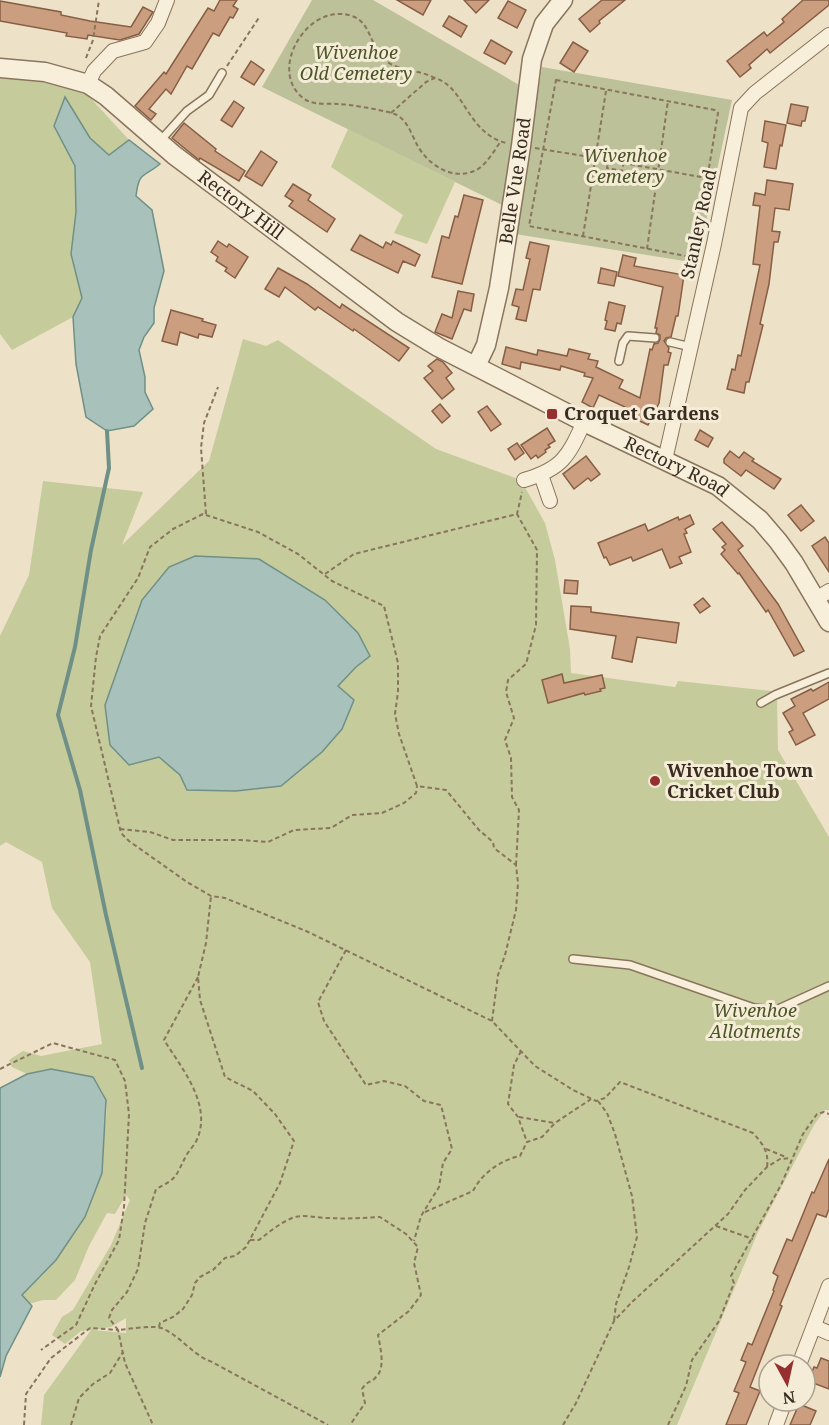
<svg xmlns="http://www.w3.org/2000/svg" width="829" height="1425" font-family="'Noto Serif',serif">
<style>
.green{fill:#c6cb9b;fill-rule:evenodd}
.cemetery{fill:#bcc19a}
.water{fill:#a8c1ba;stroke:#6f9087;stroke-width:1.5}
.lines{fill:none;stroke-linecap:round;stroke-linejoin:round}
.stream{stroke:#6f9087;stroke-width:4}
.building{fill:#ca9e7f;stroke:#875e44;stroke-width:1.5}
.service-casing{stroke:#89745d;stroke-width:10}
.minor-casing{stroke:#89745d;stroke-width:16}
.tertiary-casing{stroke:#89745d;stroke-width:21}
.path{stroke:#89745d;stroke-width:2;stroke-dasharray:4.5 3;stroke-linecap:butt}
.service{stroke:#f8efdb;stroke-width:7}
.minor{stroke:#f8efdb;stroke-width:14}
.tertiary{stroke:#f8efdb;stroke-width:18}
.poi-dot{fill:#962f30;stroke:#f5ecd7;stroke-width:2}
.labels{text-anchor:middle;stroke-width:6;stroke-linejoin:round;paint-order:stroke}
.park-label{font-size:18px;font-style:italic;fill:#4a5527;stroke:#f5ecd7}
.street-label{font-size:18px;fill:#392c20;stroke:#f5ecd7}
.poi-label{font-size:18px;font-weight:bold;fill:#392c20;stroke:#f5ecd7;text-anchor:start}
</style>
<rect width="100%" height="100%" fill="#ede2c7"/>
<g class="green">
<path d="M0 74 49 76 85 92 129 140 110 155 90 138 66 98 54 126 75 166 76 212 71 254 82 298 73 317 12 350 0 334Z"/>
<path d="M348 129 455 182 427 244 394 233 403 215 331 167Z"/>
<path d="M243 339 266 346 278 340 436 449 521 480 545 523 555 560 570 649 571 673 675 687 678 681 772 691 777 698 778 750 829 837V1110H825L814 1125 758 1232 677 1425H41L44 1395 91 1330 81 1331 65 1344 52 1335 62 1317 73 1310 111 1245 130 1200 126 1195 115 1214 107 1213 89 1246 75 1280 56 1300H43L29 1304 22 1295C33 1283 48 1272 57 1258 75 1232 112 1132 106 1101 105 1093 97 1084 93 1077L51 1069 27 1074 12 1067 9 1060 23 1051 41 1056 102 1044 90 962 52 908 42 862 6 842 0 846V636L29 575 43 481 143 492 122 545 209 461ZM259 559 344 620 358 633 370 656 356 667 338 686 180 775 159 757ZM126 1318V1333L93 1330 111 1327Z"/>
</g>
<g class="cemetery">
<path d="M312 0H373L521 86 504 206 262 87Z"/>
<path d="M542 67 732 100 697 263 515 234Z"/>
</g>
<g class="water">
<path d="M65 97 90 138 109 155 129 140 160 164C143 178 139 171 136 196L152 210 164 271 154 308V323L144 337 139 350 145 377V392L153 409 134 426 107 431 86 417 76 364 73 317 82 298 71 254 76 212 75 166 54 126Z"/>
<path d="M195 556 259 559 325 600 358 633 370 656 356 667 338 686 354 700 342 729 322 752 281 786 236 791 187 790 180 775 159 757 129 765 110 745 105 705 142 600 169 567Z"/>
<path d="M51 1069 93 1077 106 1100 102 1173 85 1217 56 1260 22 1295 32 1306 6 1356 0 1377V1088L27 1074Z"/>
</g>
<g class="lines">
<path class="stream" d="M107 431 109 468 91 550 75 647 58 715 80 790 106 915 142 1068"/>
</g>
<g class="building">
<path d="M220 0H237L233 6 238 9 233 18 230 17 219 36 213 33 192 69 187 66 171 94 166 89 149 109 156 114 151 120 135 106 164 72 166 74 208 8 214 11Z"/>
<path d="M397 0H431L423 15Z"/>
<path d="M464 0H489L476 13Z"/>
<path d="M602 0H625L599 21 600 23 590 32 579 19Z"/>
<path d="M803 0H829V5L770 53 767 49 749 65 751 68 740 77 727 61 764 32 767 36 784 22 782 19Z"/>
<path d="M0 1 61 12V15L90 21 131 27 143 7 153 12 139 34 120 40 88 35 87 39 66 36 67 33 0 21Z"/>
<path d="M508 1 526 10 517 28 498 18Z"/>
<path d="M449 16 467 26 461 37 443 26Z"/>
<path d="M491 40 512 52 505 64 484 53Z"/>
<path d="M573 42 588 51 574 72 560 63Z"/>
<path d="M251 61 264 70 254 85 241 77Z"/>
<path d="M234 101 244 108 232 127 221 120Z"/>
<path d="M791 104 808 107 805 121H802L801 126 787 123Z"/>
<path d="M765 121 786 125 782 146 780 145 776 169 764 167 768 143 762 141Z"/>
<path d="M184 123 216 149 215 151 245 171 239 181 200 158 199 160 172 138Z"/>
<path d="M261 151 277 162 262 186 245 176Z"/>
<path d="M767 180 793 184 789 210 775 208 772 231 780 232 778 242H774L769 284 760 324 763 325 749 382H746L744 393 727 389 732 369 735 370 738 355 741 356 760 265 753 264 760 206 753 205 755 193 765 195Z"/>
<path d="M293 184 311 195 308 200 335 219 327 232 289 206 293 201 285 196Z"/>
<path d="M464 195 483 200 462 284 432 277 442 236 449 238 455 216 458 217Z"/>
<path d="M360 235 383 248 386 242 391 245 393 241 409 249 420 255 415 266 403 261 398 273 351 250Z"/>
<path d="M218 241 227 247 229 244 248 257 235 278 225 271 227 268 216 261 218 257 211 252Z"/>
<path d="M530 242 549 246 540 290 533 289 526 321 516 319 519 307 512 305 516 289 523 290 530 259 526 258Z"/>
<path d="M623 255 636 258 634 266 684 275 678 316H676L671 337 666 338 664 341 669 348 668 352 671 353 668 365H664L659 403 648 425 633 418 636 412 599 395 593 408 582 402 593 378 584 376 585 373 561 366 560 370 521 362 520 369 502 364 506 347 537 355 538 350 567 356 569 349 590 354 588 359 598 361 596 367 623 380 619 388 640 398 650 349 652 350 654 344 658 343 660 339V335L656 333 657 328H655L663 287 618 276Z"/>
<path d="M278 268 307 284 340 308 342 304 409 348 399 361 354 329 353 331 318 307 315 310 285 287 279 297 265 289Z"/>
<path d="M601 268 617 272 614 286 598 283Z"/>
<path d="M458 291 474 294 471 311 464 309 452 339 435 332 442 314 452 318Z"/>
<path d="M609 302 625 306 621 324 617 323 615 331 605 329 607 321 605 320Z"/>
<path d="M171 310 203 319 202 321 216 325 212 337 199 334 198 338 180 332 177 345 162 341Z"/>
<path d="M437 359 443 362 452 373 446 378 454 389 442 399 424 378 433 371 428 366Z"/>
<path d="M440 404 450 416 442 423 432 411Z"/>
<path d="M487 406 501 424 491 431 478 412Z"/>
<path d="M547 428 555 441 548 445 550 447 545 450 546 452 538 458 536 455 531 459 521 445Z"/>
<path d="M700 430 713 438 708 447 695 440Z"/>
<path d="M517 443 524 453 515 460 508 449Z"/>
<path d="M730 451 739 458 744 452 754 459 752 461 781 479 774 489 746 470 741 476 724 463V459Z"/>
<path d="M586 456 600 474 591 481 588 478 574 489 563 474Z"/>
<path d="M801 505 814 521 801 531 788 515Z"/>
<path d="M690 515 694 524 685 529 687 533 684 534 691 552 679 557 682 563 670 568 662 549 633 561 631 557 610 565 606 557 604 558 598 543 645 524 648 531 678 517 679 520Z"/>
<path d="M722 522 743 546 738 550 778 604 804 651 794 656 768 610 766 612 739 573 738 574 721 554 725 550 722 547 726 544 713 529Z"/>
<path d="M825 537 829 543V572L812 546Z"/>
<path d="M565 580 578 581 577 594 564 593Z"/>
<path d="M703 598 710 606 700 613 694 605Z"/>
<path d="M571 606 591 607V612L679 623 676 643 637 637 632 662 612 658 616 636 570 629Z"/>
<path d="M562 674 564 683 602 675 605 688 600 689 601 691 585 695 584 693 548 703 542 680Z"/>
<path d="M829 682V699L803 713 815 735 796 745 789 732 793 730 783 713 795 706 791 699 811 689 813 691Z"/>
<path d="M829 1159V1209L826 1217 817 1214 780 1305 782 1306 750 1387 760 1391 746 1425H726L739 1393 734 1391 746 1362 741 1360 748 1343 752 1345 774 1291 773 1290 778 1276 773 1273 787 1239 792 1241 812 1192 814 1193Z"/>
<path d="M821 1358 829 1361V1389L808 1381 814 1367 817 1368Z"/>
<path d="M799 1404 816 1411 810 1425H790Z"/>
</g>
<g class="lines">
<g class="service-casing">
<g id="service">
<path d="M160 141 187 111 209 95 222 73"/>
<path d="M670 342 691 347"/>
<path d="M619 361 623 343 628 336 655 338"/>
<path d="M761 703 775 695 829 673"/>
<path d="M573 959 630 965 754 1008 776 1010 829 986"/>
</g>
</g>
<g class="minor-casing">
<g id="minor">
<path d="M88 84 94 71 113 51 145 42 158 23 167 0"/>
<path d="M665 460 714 244 741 108 755 93 829 35"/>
<path d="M541 475 550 501"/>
<path d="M524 480C562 469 568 457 584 422"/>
<path d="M816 599 829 591"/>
<path d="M815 1327 829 1333"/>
<path d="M799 1365 829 1286"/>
<path d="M776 1425 785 1401"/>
</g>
</g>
<g class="tertiary-casing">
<g id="tertiary">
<path id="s1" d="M0 68 45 72 88 84 106 96 174 155 397 322 438 347 584 422 718 486 760 520 778 541 794 563 829 622"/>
<path id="s2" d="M476 366 486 345 499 288 521 146 532 59 544 24 563 0"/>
</g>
</g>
<g class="path">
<path d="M86 58 93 40 99 0"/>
<path d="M227 66 260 16"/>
<path d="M435 78C420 70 401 71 387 62 370 50 372 22 352 16 308 1 267 70 303 98 313 106 327 103 338 104 349 104 389 111 397 115 409 122 412 137 419 148 430 166 453 180 474 171 485 167 494 151 501 141"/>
<path d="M556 80 715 110 718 113 700 222 691 257 529 226Z"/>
<path d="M391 113 426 82 435 78C465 87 467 133 506 143"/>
<path d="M535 148 608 160"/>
<path d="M610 152 625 155 622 171 607 168Z"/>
<path d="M623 163 712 179"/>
<path d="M583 236 606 91"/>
<path d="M647 249 668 101"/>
<path d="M206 514 201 448 204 423 218 387"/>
<path d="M325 574 354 554 517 514 522 492"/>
<path d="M120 829 150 832 173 840H241L268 842 294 830 331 828 352 815 382 813 404 803 416 793 417 786"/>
<path d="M516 865 519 810 512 797 511 758 505 740 514 718 506 692 508 680 526 664 536 625 537 550 517 514"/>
<path d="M346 950 318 1002 324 1021 366 1085 384 1081 405 1086 424 1101 441 1105 452 1149 443 1163 439 1187 421 1216 414 1241"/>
<path d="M198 977 164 1040C181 1067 211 1103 198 1137 196 1144 189 1150 186 1156 175 1177 178 1178 156 1189L145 1223 138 1269 127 1292 112 1310 109 1318 118 1330C129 1329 151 1325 161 1328 180 1335 192 1355 212 1362L328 1425"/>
<path d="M492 1021 498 975 505 955 516 910 518 883 516 865 494 848 493 842 479 830 446 790 417 786 399 734 395 714 398 692V663L384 606 332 581 298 554 258 532 203 514 173 529 150 547 138 578 100 636 96 657 91 706 121 833 129 841 187 882 211 896 225 898 306 931 492 1021 535 1066 573 1090 596 1101 605 1098 620 1082 753 1133C763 1144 769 1152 767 1167"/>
<path d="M521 1051 514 1065 508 1104 518 1117 527 1142"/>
<path d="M0 1069 53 1043 115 1060 125 1081 129 1114 124 1207 119 1240 95 1284 76 1325 41 1350"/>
<path d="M598 1101 607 1113 615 1134 632 1196 637 1237 629 1267 616 1304 614 1321"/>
<path d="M519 1117 555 1123"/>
<path d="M766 1149 786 1157"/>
<path d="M425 1212 473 1191C482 1173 501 1160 520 1156L527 1142 542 1137 555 1123 591 1099"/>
<path d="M716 1226 753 1239"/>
<path d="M250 1240H259C269 1232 279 1224 290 1219 301 1213 316 1218 328 1218 345 1219 362 1218 380 1217L406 1234 418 1247 414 1263 421 1295 409 1311 378 1335C380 1346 386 1368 376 1377 371 1383 368 1380 362 1389L365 1403 350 1425"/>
<path d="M159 1327 160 1323 173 1317 183 1309 192 1295 195 1283 200 1277 213 1270 225 1258 235 1256 246 1247 280 1183 294 1141 275 1114 253 1091 225 1077 200 1000 198 977 206 943 211 896"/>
<path d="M24 1425 26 1394 51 1358 90 1328 118 1330 125 1363 153 1425"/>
<path d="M71 1425 79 1398 93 1384 110 1373 123 1352"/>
<path d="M563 1425 576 1403 614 1321 632 1302 728 1214 745 1190 767 1167 780 1159 791 1158"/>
<path d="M668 1425 686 1386 692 1360 719 1321 734 1283 731 1276 781 1185 803 1134 817 1114 824 1112 829 1114"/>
</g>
<use href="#service" class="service"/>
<use href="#minor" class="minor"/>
<use href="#tertiary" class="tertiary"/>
</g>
<g class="poi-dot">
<rect x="546" y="408" width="12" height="12" rx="3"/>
<circle cx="655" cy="781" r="6"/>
</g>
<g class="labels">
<g class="park-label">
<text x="356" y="59">Wivenhoe<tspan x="356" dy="21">Old Cemetery</tspan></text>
<text x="625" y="162">Wivenhoe<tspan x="625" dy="21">Cemetery</tspan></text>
<text x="755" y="1017">Wivenhoe<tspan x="755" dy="21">Allotments</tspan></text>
</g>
<g class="street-label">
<text dy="6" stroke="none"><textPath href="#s2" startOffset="190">Belle Vue Road</textPath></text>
<text dy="6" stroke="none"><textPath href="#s1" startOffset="285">Rectory Hill</textPath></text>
<text transform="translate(699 224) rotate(-78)" y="6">Stanley Road</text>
<text dy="6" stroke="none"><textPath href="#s1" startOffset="795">Rectory Road</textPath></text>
</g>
<g class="poi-label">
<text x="564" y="420">Croquet Gardens</text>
<text x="667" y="777">Wivenhoe Town<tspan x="667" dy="21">Cricket Club</tspan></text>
</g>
</g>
<g transform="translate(787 1383) rotate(172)"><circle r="28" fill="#f5ecd7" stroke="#aa9f8e" stroke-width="1.5"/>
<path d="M0-4.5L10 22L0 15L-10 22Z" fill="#962f30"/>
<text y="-9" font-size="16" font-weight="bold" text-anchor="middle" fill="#392c20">N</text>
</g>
</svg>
